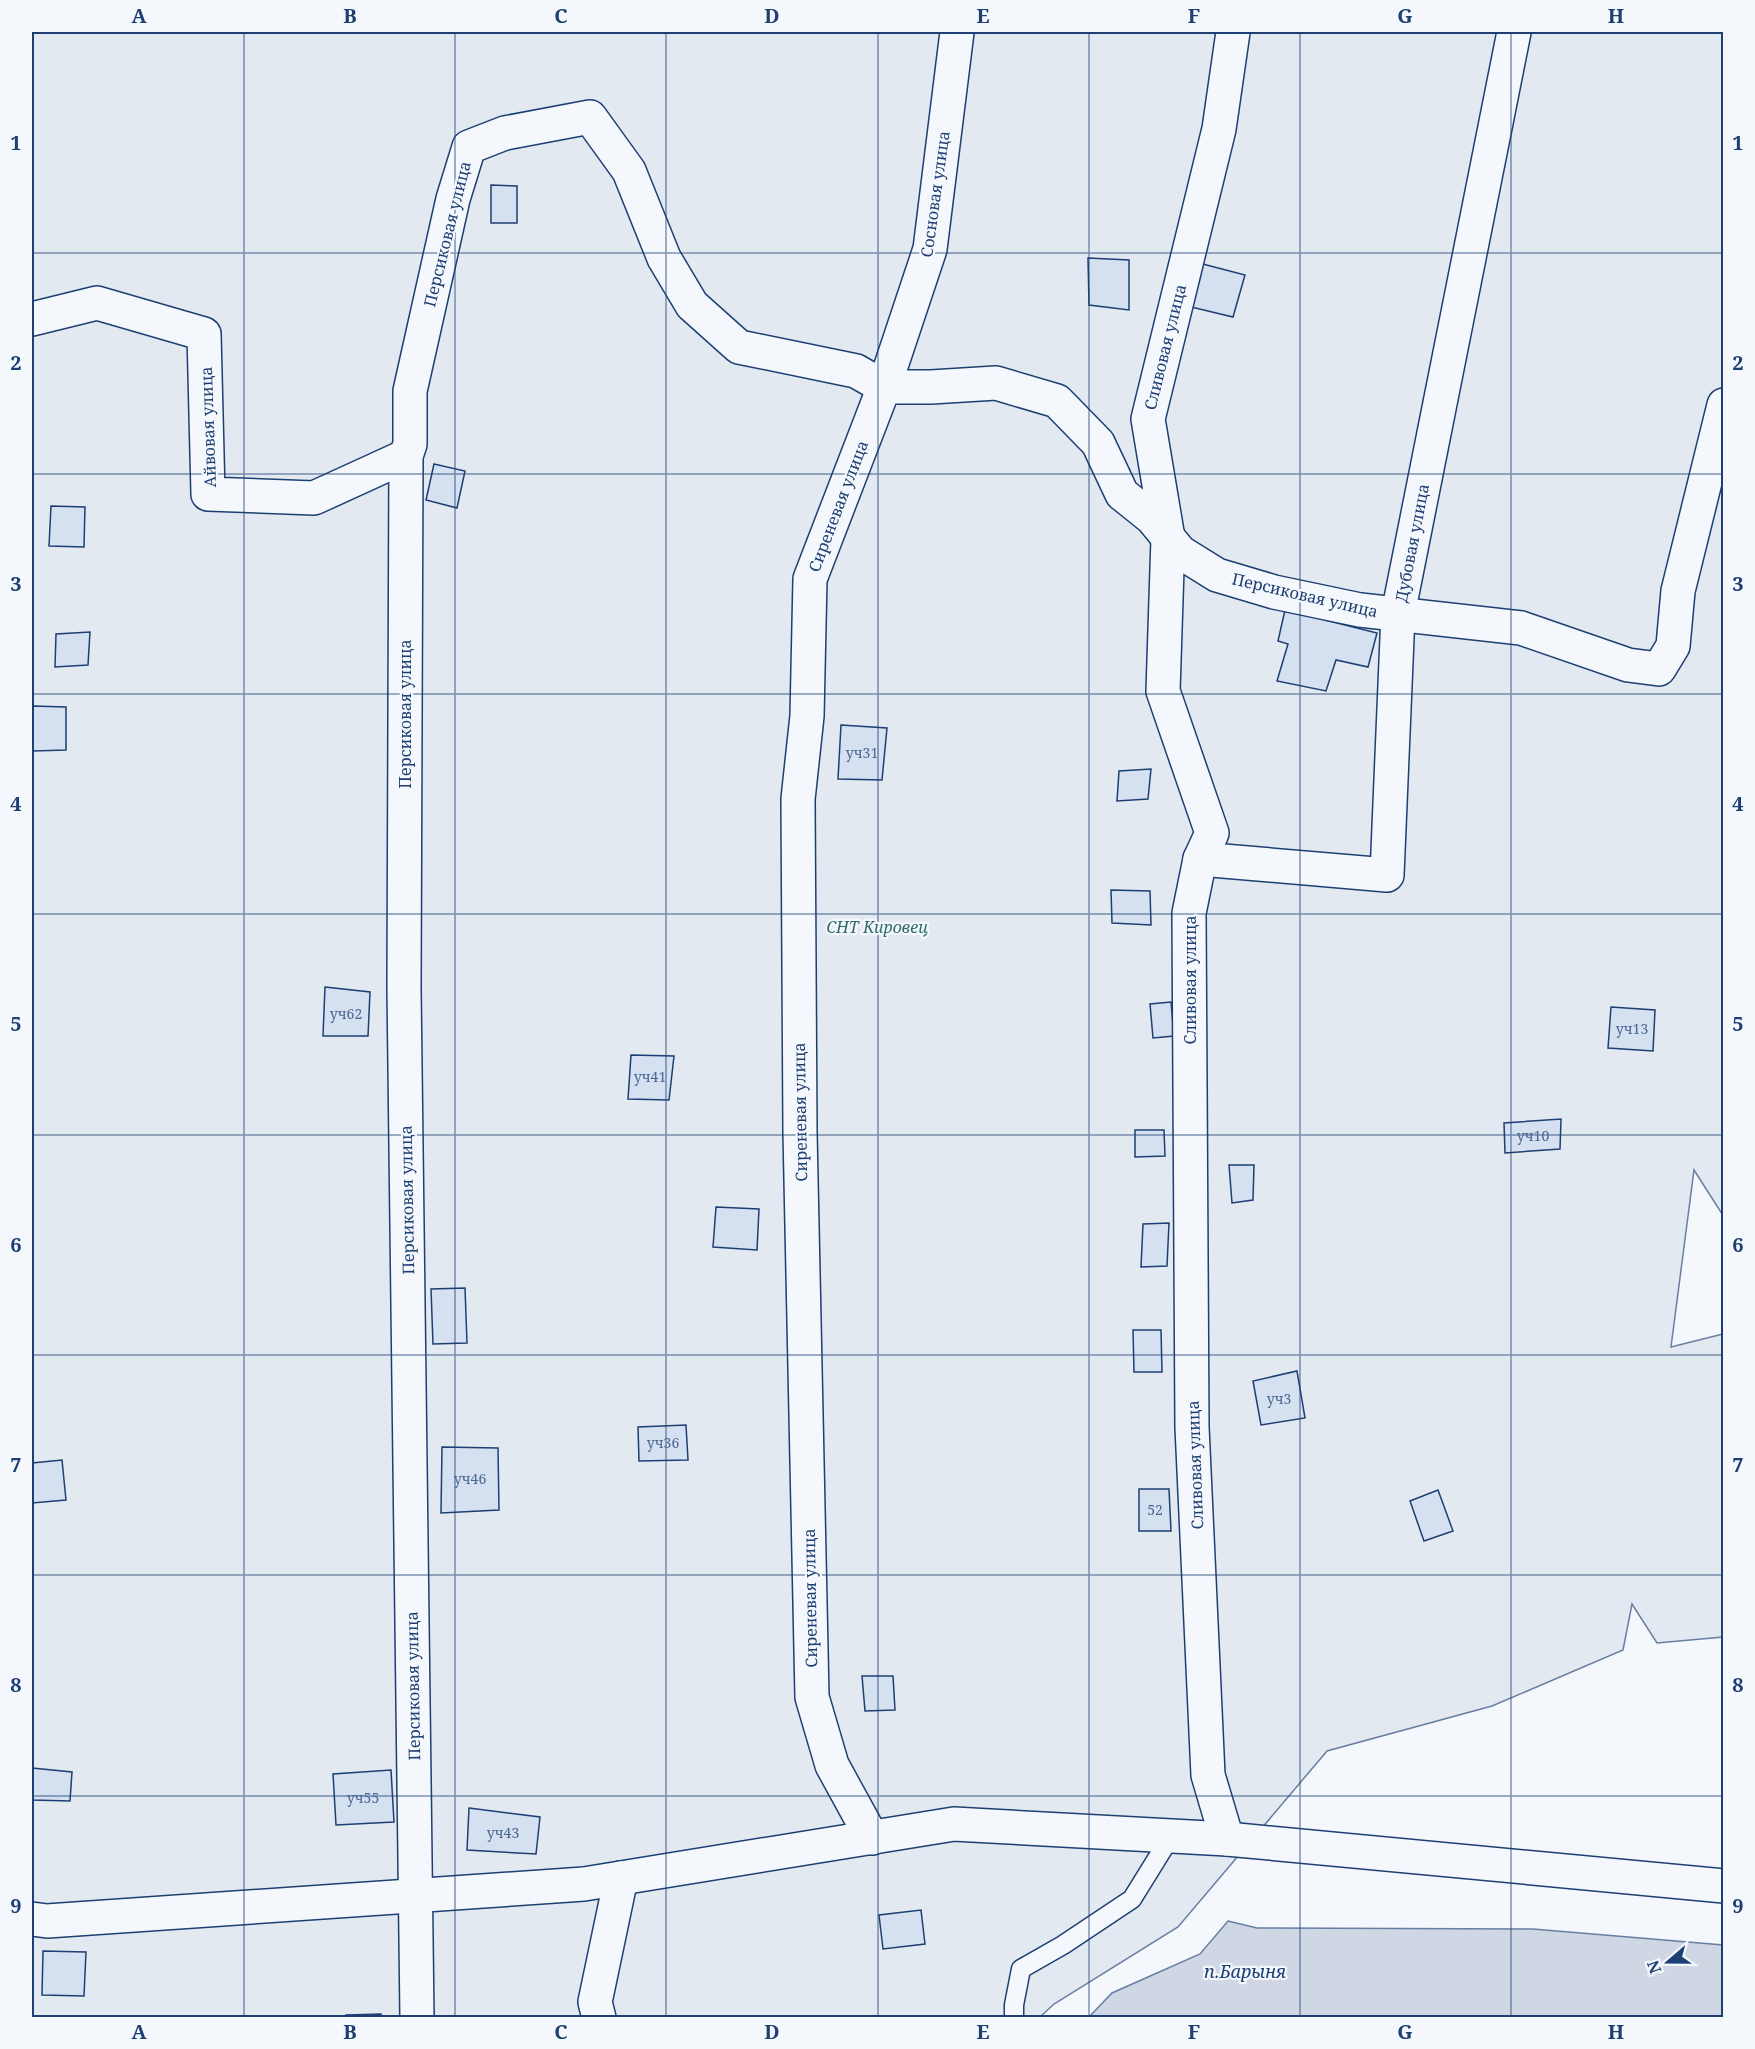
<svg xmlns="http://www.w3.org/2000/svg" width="1755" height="2049" font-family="'Noto Serif',serif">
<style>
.green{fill:#e3e9f0;stroke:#687fa3;stroke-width:1.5}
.water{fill:#cfd7e4;stroke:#687fa3;stroke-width:1.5}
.building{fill:#d5e0f0;stroke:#1d3f73;stroke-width:1.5}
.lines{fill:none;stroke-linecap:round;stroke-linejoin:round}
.lane-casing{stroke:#1d3f73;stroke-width:21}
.street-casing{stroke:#1d3f73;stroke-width:36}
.lane{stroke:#f4f7fb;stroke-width:18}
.street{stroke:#f4f7fb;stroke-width:33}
.grid{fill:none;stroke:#1d3f73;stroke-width:1.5;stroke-opacity:0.55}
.labels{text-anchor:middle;stroke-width:4.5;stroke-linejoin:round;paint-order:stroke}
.number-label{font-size:14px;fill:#4b6792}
.street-label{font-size:16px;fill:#1d3f73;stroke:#f4f7fb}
.park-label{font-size:16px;font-style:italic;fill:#2c6c60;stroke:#f4f7fb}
.water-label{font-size:18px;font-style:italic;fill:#1d3f73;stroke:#f4f7fb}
.neatline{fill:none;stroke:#1d3f73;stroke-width:2}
.grid-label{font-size:20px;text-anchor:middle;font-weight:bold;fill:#1d3f73}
</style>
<rect width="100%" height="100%" fill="#f4f7fb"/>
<path class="green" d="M32 32H1723L1724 1217 1694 1170 1671 1347 1723 1334V1637L1657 1643 1632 1604 1623 1650 1492 1706 1327 1751 1178 1927 1054 2004 1040 2017 32 2018Z"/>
<path class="water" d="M1228 1921 1257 1928 1533 1929 1723 1945V2017H1089L1112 1993 1200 1954Z"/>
<g class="building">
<path d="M491 185 517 186V223H491Z"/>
<path d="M1088 258 1129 260V310L1089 305Z"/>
<path d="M1199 263 1245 275 1233 317 1187 306Z"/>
<path d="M434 464 465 471 457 508 426 500Z"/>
<path d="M51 506 85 507 84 547 49 546Z"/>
<path d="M1285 610 1377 633 1368 667 1336 660 1326 691 1277 681 1288 644 1278 641Z"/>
<path d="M90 632 88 665 55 667 56 634Z"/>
<path d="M33 706 66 707V750L33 751Z"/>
<path d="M841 725 887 728 882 780 838 779Z"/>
<path d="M1151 769 1148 799 1117 801 1119 771Z"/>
<path d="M1111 890 1150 891 1151 925 1112 923Z"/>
<path d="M325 987 370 992 368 1036H323Z"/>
<path d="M1171 1002 1174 1036 1153 1038 1150 1004Z"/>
<path d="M1611 1007 1655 1010 1653 1051 1608 1048Z"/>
<path d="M631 1055 674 1056 669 1100 628 1099Z"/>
<path d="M1561 1119 1560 1149 1505 1153 1504 1123Z"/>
<path d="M1135 1130H1164L1165 1156 1135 1157Z"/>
<path d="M1229 1165H1254L1253 1200 1232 1203Z"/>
<path d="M716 1207 759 1209 757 1250 713 1247Z"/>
<path d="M1169 1223 1167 1266 1141 1267 1143 1224Z"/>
<path d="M465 1288 467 1343 433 1344 431 1289Z"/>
<path d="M1133 1330H1161L1162 1372H1134Z"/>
<path d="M1297 1371 1305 1418 1261 1425 1253 1381Z"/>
<path d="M686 1425 688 1460 639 1461 638 1427Z"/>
<path d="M442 1447 498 1448 499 1510 441 1513Z"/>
<path d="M62 1460 66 1500 32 1503V1463Z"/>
<path d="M1139 1489H1169L1171 1531H1139Z"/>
<path d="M1438 1490 1453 1531 1424 1541 1410 1501Z"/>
<path d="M862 1676H893L895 1710 865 1711Z"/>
<path d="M32 1768 72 1772 70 1801 32 1800Z"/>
<path d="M391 1770 394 1822 336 1825 333 1774Z"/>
<path d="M469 1808 540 1817 536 1854 467 1850Z"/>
<path d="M921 1910 925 1944 883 1949 879 1915Z"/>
<path d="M43 1951 86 1952 84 1996 42 1995Z"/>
<path d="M381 2014V2018H346V2015Z"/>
</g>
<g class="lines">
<g class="lane-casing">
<path id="lane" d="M1014 2018V2005L1021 1969 1063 1945 1132 1899 1171 1836"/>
</g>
<g class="street-casing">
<g id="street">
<path d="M32 319 97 303 204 334 208 494 314 498 406 456"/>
<path d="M1200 859 1387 875 1398 614 1514 32"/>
<path d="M872 1838 832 1765 812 1697 800 1132 798 799 807 716 810 579 884 387 930 249 957 32"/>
<path d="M1227 1839 1208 1775 1192 1427 1189 913 1200 859 1212 833 1163 691 1168 538 1148 419 1219 129 1233 32"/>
<path d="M32 1919 47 1921 584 1884 954 1824 1227 1839 1724 1886"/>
<path d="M417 2018 404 988 406 456 410 444V391L453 199 469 147 505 133 590 117 629 171 664 258 692 305 739 347 856 371 884 387H931L996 383 1057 401 1098 443 1122 494 1152 518 1180 552 1217 575 1274 592 1360 610 1521 628 1628 665 1659 669 1673 646 1678 591 1724 405"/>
<path d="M599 2018 595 2002 621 1878"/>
</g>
</g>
<use href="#lane" class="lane"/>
<use href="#street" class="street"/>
</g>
<path class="grid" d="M244 32V2018M455 32V2018M666 32V2018M878 32V2018M1089 32V2018M1300 32V2018M1511 32V2018M32 253H1724M32 474H1724M32 694H1724M32 914H1724M32 1135H1724M32 1355H1724M32 1575H1724M32 1796H1724"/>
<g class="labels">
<g class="number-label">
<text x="862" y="758">уч31</text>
<text x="346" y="1019">уч62</text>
<text x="1632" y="1034">уч13</text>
<text x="650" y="1082">уч41</text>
<text x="1533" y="1141">уч10</text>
<text x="1279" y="1404">уч3</text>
<text x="663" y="1448">уч36</text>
<text x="470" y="1484">уч46</text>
<text x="1155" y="1515">52</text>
<text x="363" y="1803">уч55</text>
<text x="503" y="1838">уч43</text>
</g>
<g class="street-label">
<text transform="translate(935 194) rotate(-82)" y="6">Сосновая улица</text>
<text transform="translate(447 234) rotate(-76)" y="6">Персиковая улица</text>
<text transform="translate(1165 347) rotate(-76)" y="6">Сливовая улица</text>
<text transform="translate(208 427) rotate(-92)" y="6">Айвовая улица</text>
<text transform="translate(838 506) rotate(-69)" y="6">Сиреневая улица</text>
<text transform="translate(1412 543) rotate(-79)" y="6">Дубовая улица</text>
<text transform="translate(1305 595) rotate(13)" y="6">Персиковая улица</text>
<text transform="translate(405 714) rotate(-90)" y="6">Персиковая улица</text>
<text transform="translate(1190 980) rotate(-90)" y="6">Сливовая улица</text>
<text transform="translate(800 1112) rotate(-91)" y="6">Сиреневая улица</text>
<text transform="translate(407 1200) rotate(-91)" y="6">Персиковая улица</text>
<text transform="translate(1195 1465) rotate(-92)" y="6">Сливовая улица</text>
<text transform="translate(810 1598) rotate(-91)" y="6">Сиреневая улица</text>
<text transform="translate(413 1686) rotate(-91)" y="6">Персиковая улица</text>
</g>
<g class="park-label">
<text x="877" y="933">СНТ Кировец</text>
</g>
<g class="water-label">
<text x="1245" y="1978">п.Барыня</text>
</g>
</g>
<rect width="1755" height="2049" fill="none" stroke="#f4f7fb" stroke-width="66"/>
<g transform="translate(1668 1962) rotate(250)" stroke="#f4f7fb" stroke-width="4.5" paint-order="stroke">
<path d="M0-4.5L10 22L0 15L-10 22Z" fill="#1d3f73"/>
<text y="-9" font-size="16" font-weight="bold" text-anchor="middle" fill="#1d3f73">N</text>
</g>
<rect x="33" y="33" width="1689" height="1983" class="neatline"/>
<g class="grid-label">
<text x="139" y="23">A</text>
<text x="350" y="23">B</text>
<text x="561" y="23">C</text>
<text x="772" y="23">D</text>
<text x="983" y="23">E</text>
<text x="1194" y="23">F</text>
<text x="1405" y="23">G</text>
<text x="1616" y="23">H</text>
<text x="16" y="150">1</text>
<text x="1738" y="150">1</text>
<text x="16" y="370">2</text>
<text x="1738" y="370">2</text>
<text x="16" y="591">3</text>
<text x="1738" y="591">3</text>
<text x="16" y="811">4</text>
<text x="1738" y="811">4</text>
<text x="16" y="1031">5</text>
<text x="1738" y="1031">5</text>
<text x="16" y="1252">6</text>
<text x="1738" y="1252">6</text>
<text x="16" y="1472">7</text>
<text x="1738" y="1472">7</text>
<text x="16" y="1692">8</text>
<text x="1738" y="1692">8</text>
<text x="16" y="1913">9</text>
<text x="1738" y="1913">9</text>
<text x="139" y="2039">A</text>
<text x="350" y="2039">B</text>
<text x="561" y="2039">C</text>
<text x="772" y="2039">D</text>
<text x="983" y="2039">E</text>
<text x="1194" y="2039">F</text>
<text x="1405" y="2039">G</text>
<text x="1616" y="2039">H</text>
</g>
</svg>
